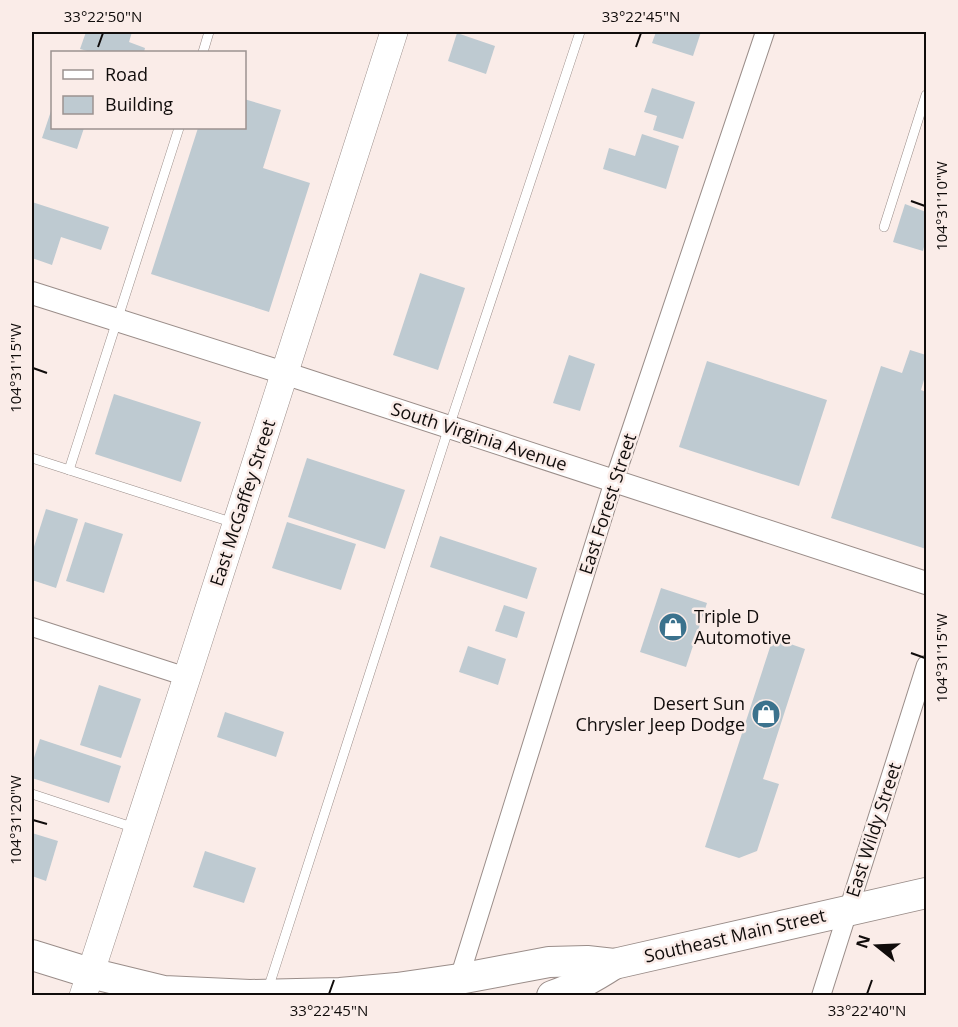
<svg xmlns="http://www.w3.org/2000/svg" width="958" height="1027" font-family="'Open Sans',sans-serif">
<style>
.building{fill:#becad1}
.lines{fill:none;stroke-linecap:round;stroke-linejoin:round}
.service-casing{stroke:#9a8d89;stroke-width:10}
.minor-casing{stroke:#9a8d89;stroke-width:20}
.tertiary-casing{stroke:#9a8d89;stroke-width:24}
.secondary-casing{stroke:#9a8d89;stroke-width:28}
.primary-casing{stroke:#9a8d89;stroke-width:32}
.service{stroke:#fff;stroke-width:9}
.minor{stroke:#fff;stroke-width:18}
.tertiary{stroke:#fff;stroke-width:22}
.secondary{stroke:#fff;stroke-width:27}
.primary{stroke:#fff;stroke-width:30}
.ticks{fill:none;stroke:#100c0b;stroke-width:2}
.labels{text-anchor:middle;stroke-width:5;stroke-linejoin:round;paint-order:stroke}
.street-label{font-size:18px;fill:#100c0b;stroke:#faece8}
.poi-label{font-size:18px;fill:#100c0b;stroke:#faece8;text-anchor:start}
.neatline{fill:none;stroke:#100c0b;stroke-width:2}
.ticks-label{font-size:15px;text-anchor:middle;fill:#100c0b}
</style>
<rect width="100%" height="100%" fill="#faece8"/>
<g class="building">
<path d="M86 32H132L129 42 145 48 144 52H91L80 49Z"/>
<path d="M656 32H701L693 56 652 43Z"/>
<path d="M457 33 495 46 486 74 448 61Z"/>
<path d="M652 88 695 102 683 139 653 130 657 116 644 112Z"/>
<path d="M244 99 281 110 263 168 310 183 269 312 151 274 198 128H244Z"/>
<path d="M52 108V128H84L77 149 42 138Z"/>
<path d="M642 134 679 146 666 189 603 169 609 148 635 156Z"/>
<path d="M32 202 109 227 101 250 61 237 52 265 32 258Z"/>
<path d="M905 204 926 212V239L923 251 893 242Z"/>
<path d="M420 273 465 288 438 370 393 355Z"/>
<path d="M910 350 926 355V373L921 390 926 392V549L831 518 881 366 902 373Z"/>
<path d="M569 355 595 364 580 411 553 403Z"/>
<path d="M707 361 827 400 799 486 679 447Z"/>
<path d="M114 394 201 422 181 482 95 454Z"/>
<path d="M307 458 405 490 385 549 288 517Z"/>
<path d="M46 509 78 519 56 588 32 580V553Z"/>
<path d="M85 522 123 534 104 593 66 581Z"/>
<path d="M287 522 356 544 341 590 272 568Z"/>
<path d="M440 536 537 568 527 599 430 567Z"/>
<path d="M661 588 707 603 686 667 640 652Z"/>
<path d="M504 605 525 612 517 638 495 631Z"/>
<path d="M773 638 805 649 763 779 779 784 757 851 739 858 705 847Z"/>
<path d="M468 646 506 659 498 685 459 672Z"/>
<path d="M99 685 141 699 121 758 80 745Z"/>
<path d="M225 712 284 732 276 757 217 737Z"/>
<path d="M40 739 121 766 109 803 32 778V764Z"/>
<path d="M32 833 58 841 46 881 32 876Z"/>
<path d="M205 851 256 868 244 903 193 887Z"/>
</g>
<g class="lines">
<g class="service-casing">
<g id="service">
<path d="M203 52 209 32"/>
<path d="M884 227 926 95"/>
<path d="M32 458 234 523"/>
<path d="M69 470 179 128"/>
<path d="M32 794 135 828"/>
<path d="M268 989 449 427 580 32"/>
</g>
</g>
<g class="minor-casing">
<g id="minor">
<path d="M32 627 187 677"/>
<path d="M459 979 614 481 765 32"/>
<path d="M821 996 926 665"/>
</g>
</g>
<g class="tertiary-casing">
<path id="tertiary" d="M32 293 284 373 926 583"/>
</g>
<g class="secondary-casing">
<path id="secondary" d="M83 996 187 677 394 32"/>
</g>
<g class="primary-casing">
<g id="primary">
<path d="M32 955 90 973 164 991 250 995 340 993 397 988 459 979 549 962 587 961 614 964 926 893"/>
<path d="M552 996C575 988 594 977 614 964"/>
</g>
</g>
<use href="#service" class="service"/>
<use href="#minor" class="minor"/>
<use href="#tertiary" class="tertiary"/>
<use href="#secondary" class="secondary"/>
<use href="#primary" class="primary"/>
</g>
<path class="ticks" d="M98 47 103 33M636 47 641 33M911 201 925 206M33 368 47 373M911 653 925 658M33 820 47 824M329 994 334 980M867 994 872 980"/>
<defs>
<g id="shop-disc" transform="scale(1.5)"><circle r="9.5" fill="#3b728d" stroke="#faece8"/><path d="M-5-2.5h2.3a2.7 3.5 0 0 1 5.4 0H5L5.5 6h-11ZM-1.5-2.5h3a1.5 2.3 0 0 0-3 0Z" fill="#fff"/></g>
</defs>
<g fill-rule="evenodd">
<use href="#shop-disc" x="673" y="627"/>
<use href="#shop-disc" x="766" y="714"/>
</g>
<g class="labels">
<g class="street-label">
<text transform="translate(479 437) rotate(18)" y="6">South Virginia Avenue</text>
<text transform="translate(243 503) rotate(-72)" y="6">East McGaffey Street</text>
<text transform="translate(608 504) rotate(-72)" y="6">East Forest Street</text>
<text transform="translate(874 830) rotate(-72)" y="6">East Wildy Street</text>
<text transform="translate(735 936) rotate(-13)" y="6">Southeast Main Street</text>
</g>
<g class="poi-label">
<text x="694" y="623">Triple D<tspan x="694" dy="21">Automotive</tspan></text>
<text x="745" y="710" text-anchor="end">Desert Sun<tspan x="745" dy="21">Chrysler Jeep Dodge</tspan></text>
</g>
</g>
<rect width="958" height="1027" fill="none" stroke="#faece8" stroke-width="66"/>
<rect x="51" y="51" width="195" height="78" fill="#faece8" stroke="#9c9290" stroke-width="1.5"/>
<rect x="63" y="70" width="30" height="9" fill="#ffffff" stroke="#9c9290" stroke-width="1.5"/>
<text x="105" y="81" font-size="18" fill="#100c0b">Road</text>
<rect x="63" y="96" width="30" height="18" fill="#becad1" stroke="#9c9290" stroke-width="1.5"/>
<text x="105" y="111" font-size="18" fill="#100c0b">Building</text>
<g transform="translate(877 946) rotate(288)" stroke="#faece8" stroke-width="4.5" paint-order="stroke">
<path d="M0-4.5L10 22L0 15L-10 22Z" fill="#100c0b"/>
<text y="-9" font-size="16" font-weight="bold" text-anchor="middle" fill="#100c0b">N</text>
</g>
<rect x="33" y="33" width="892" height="961" class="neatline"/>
<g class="ticks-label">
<text x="103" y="22">33°22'50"N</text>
<text x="641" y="22">33°22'45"N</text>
<text transform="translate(942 206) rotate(-90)" y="5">104°31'10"W</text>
<text transform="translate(16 368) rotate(-90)" y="5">104°31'15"W</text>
<text transform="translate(942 658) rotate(-90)" y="5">104°31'15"W</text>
<text transform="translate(16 820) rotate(-90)" y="5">104°31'20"W</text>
<text x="329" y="1016">33°22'45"N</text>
<text x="867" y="1016">33°22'40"N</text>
</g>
</svg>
